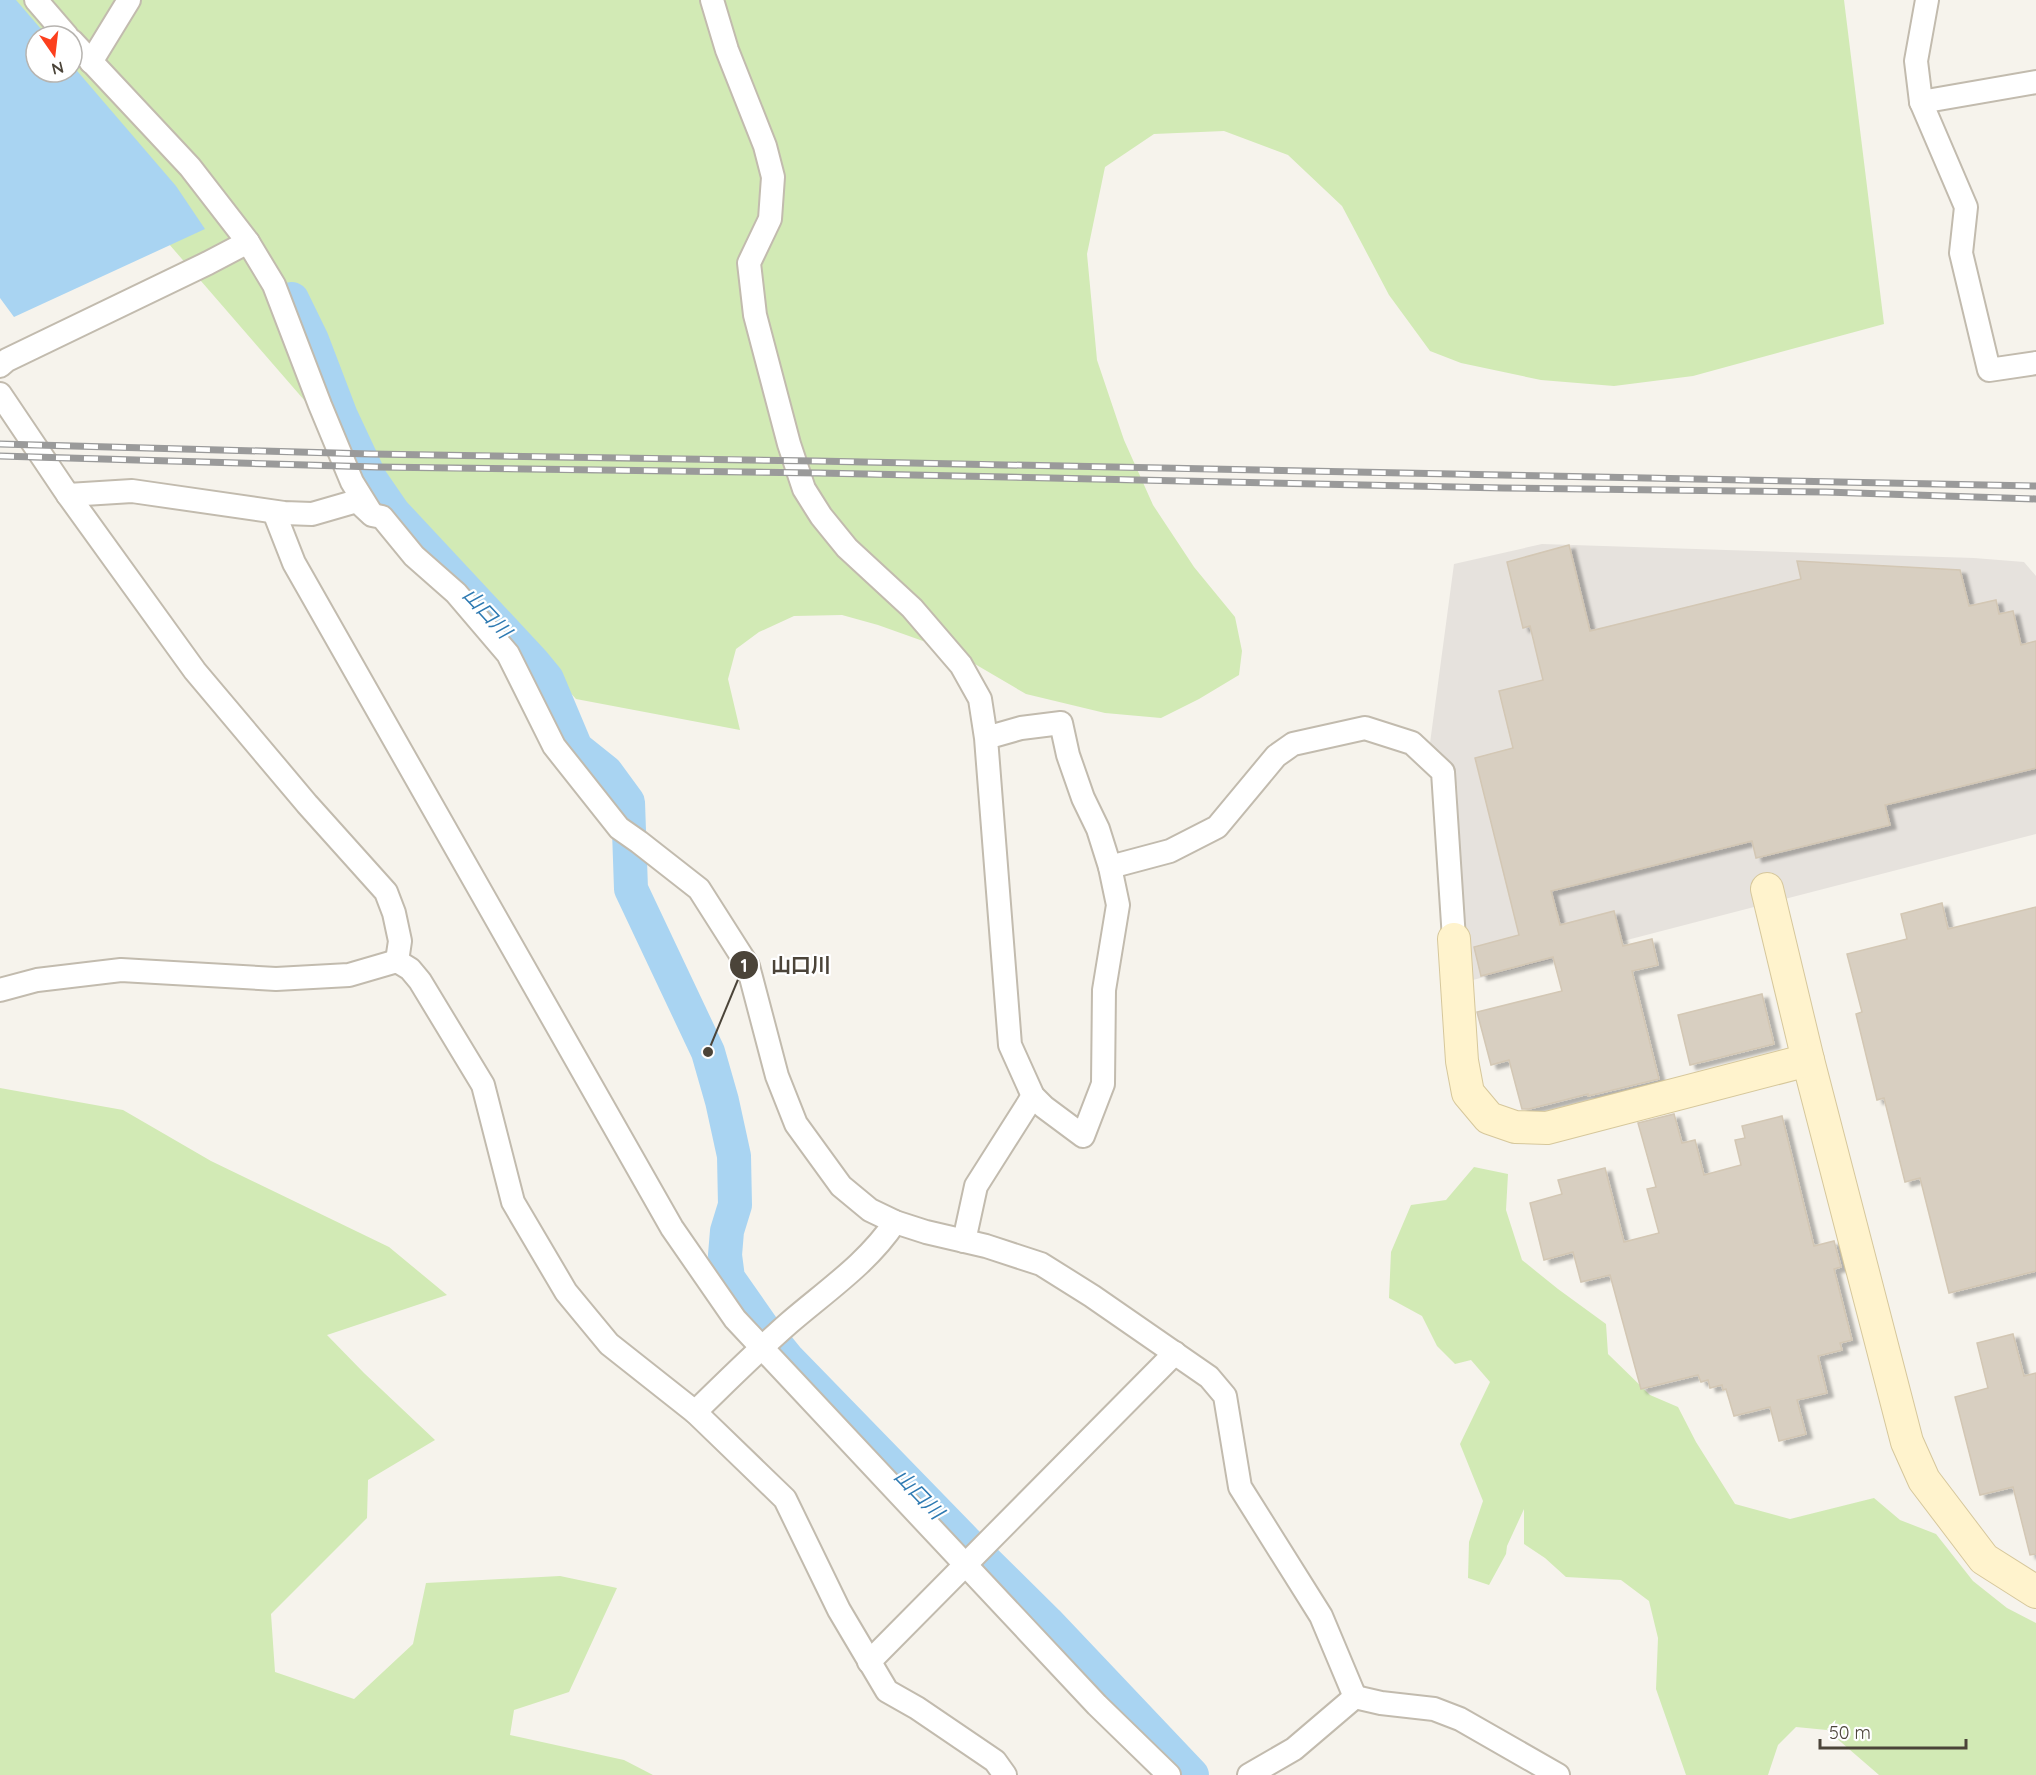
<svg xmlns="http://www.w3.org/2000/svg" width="2036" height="1775" font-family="Quicksand,'Noto Sans JP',sans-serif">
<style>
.industrial{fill:#e6e2dd}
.green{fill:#d2eab5;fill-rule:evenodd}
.water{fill:#a9d4f2}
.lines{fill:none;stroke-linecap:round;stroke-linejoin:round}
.river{stroke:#a9d4f2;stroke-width:34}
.building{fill:#d8cfc1;stroke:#d3c7b4;stroke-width:1.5;filter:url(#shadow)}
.street-casing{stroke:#c2bbae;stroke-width:26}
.secondary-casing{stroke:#d6c79b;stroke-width:34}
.street{stroke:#fff;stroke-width:22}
.secondary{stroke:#fff3cd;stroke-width:32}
.rail-casing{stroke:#9a9a9a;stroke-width:7}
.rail{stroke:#fff;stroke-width:4.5;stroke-dasharray:14;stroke-linecap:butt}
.labels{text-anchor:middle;stroke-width:4.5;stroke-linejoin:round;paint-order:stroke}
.water-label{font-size:20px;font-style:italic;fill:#2e7ab2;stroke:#fff}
.leader{fill:none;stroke:#4b4439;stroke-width:2}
.callout-dot{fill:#4b4439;stroke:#fff;stroke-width:2}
.mark-label{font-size:18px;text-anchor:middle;font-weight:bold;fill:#fff}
.callout-label{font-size:20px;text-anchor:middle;font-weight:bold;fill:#4b4439;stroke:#fff;stroke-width:4.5;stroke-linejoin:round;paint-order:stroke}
</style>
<defs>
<filter id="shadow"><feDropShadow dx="6" dy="4" stdDeviation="1.5" flood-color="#0004"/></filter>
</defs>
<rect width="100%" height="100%" fill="#f6f3ec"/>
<path class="industrial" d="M1542 544 1974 558 2024 562 2036 576V834L1465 982 1457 785 1430 743 1454 564Z"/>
<g class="green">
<path d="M0 0H1844L1884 324 1693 376 1614 386 1541 380 1461 363 1430 351 1389 295 1342 206 1288 155 1224 131 1154 134 1105 167 1087 254 1097 360 1124 440 1153 505 1194 567 1235 617 1242 651 1239 675 1199 699 1161 718 1105 713 1026 694 968 660 937 646 878 625 842 615 794 616 759 632 736 649 728 679 740 730 576 699 344 446 162 236 0 26ZM36 36H72V72H36Z"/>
<path d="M0 1088 123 1110 211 1161 389 1247 447 1295 327 1335 364 1373 435 1440 368 1480 367 1518 271 1614 275 1672 354 1699 413 1644 426 1583 560 1576 617 1588 569 1692 514 1710 510 1735 624 1760 653 1775H0Z"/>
<path d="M1474 1167 1508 1174 1506 1210 1522 1260 1558 1289 1606 1324 1608 1354 1650 1395 1678 1407 1696 1442 1735 1504 1790 1519 1874 1498 1900 1520 1936 1534 1973 1581 2007 1608 2036 1623V1775H1879L1827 1730 1796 1727 1778 1745 1768 1775H1686L1656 1689 1658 1638 1649 1601 1621 1580 1566 1577 1545 1558 1524 1544V1509L1507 1546 1506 1554 1489 1585 1468 1578 1469 1542 1483 1501 1460 1444 1490 1382 1471 1360 1455 1364 1437 1346 1422 1316 1389 1298 1391 1252 1411 1205 1446 1200Z"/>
</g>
<path class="water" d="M0 0H16L47 36H36V72H72V65L176 186 205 229 14 317 0 298Z"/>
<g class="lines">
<path class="river" d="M292 299 312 340 341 416 371 480 393 512 533 662 547 679 576 748 606 772 628 802 631 889 708 1052 722 1101 734 1156 735 1205 727 1231 725 1255 728 1278 765 1331 787 1358 966 1542 1047 1622 1192 1775"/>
</g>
<g class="building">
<path d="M1569 545 1590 631 1801 579 1797 561 1960 570 1969 606 1996 600 1999 614 2013 611 2021 645 2036 641V768L1885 805 1890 825 1756 858 1752 841 1551 891 1560 925 1614 911 1623 946 1652 939 1658 965 1632 971 1659 1079 1588 1096V1094L1529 1109H1522L1509 1060 1491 1065 1477 1012 1562 991 1553 957 1481 976 1474 947 1519 935 1475 758 1513 748 1499 691 1543 680 1530 626 1523 628 1507 562Z"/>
<path d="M1942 903 1948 929 2036 907V1271L1949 1293 1920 1178 1905 1182 1884 1098 1877 1100 1856 1014 1862 1012 1847 954 1907 939 1901 914Z"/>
<path d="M1762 994 1774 1044 1690 1065 1678 1015Z"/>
<path d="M1674 1114 1682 1143 1695 1140 1704 1175 1741 1165 1735 1140 1745 1138 1742 1126 1782 1116 1814 1246 1834 1241 1841 1267 1834 1269 1852 1340 1840 1343 1842 1350 1818 1356 1827 1393 1797 1400 1806 1434 1779 1441 1770 1407 1734 1416 1726 1389 1723 1390 1722 1385 1710 1388 1708 1380 1701 1382 1698 1375 1641 1389 1610 1275 1581 1282 1573 1252 1544 1260 1530 1203 1562 1194 1558 1180 1605 1168 1624 1242 1659 1233 1647 1189 1656 1187 1638 1123Z"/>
<path d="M2013 1334 2024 1376 2036 1373V1554L2030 1555 2013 1487 1980 1495 1955 1397 1988 1388 1977 1343Z"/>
</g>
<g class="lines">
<g class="street-casing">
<g id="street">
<path d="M36 0 67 36"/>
<path d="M712 0 727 50 765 146 773 177 770 219 749 263 755 315 789 444 804 489 821 516 847 548 912 608 961 665 980 699 986 738 1010 1045 1033 1096 1044 1107 1083 1136 1103 1084 1104 990 1118 905 1110 867 1098 829 1083 798 1068 755 1061 723 1021 728 986 738"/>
<path d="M1927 0 1916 61 1921 102 1966 207 1961 253 1989 370 2036 363"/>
<path d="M72 41 190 167 248 242 274 285 320 405 352 482 370 511"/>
<path d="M91 62 129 0"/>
<path d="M1921 102 2036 82"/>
<path d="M0 366 7 360 208 263 248 242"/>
<path d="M0 394 68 495 195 671 307 804 386 892 394 913 400 941 397 961"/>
<path d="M68 495 132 491 284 513 312 514 357 501 372 515 382 517 414 556 456 593 508 654 554 746 619 828 639 842 699 889 748 966 777 1076 796 1124 841 1186 870 1210 895 1222 926 1232 986 1246 1041 1264 1092 1296 1209 1377 1225 1396 1240 1487 1321 1616 1355 1697"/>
<path d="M274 512 294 563 672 1228 735 1319 1097 1705 1169 1775"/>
<path d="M1110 867 1170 851 1217 827 1276 756 1293 744 1365 728 1412 743 1443 772 1454 939"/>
<path d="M0 990 37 980 121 970 276 979 349 975 397 961 410 969 420 981 483 1085 513 1202 566 1292 609 1344 695 1412 785 1499 839 1610 887 1691 917 1708 995 1761 1005 1775"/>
<path d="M964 1241 976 1186 1033 1096"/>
<path d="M695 1412C726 1382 757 1351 789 1323 826 1291 868 1263 895 1222"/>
<path d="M869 1662 1175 1353"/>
<path d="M1355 1697 1381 1703 1434 1709 1460 1719 1558 1775"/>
<path d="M1249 1775 1294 1749 1355 1697"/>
</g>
</g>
<g class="secondary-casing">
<g id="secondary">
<path d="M1767 889 1808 1060 1907 1442 1924 1480 1984 1559 2036 1592"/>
<path d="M1454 939 1462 1061 1468 1093 1489 1118 1515 1127 1547 1128 1808 1060"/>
</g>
</g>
<use href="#street" class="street"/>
<use href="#secondary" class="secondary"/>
<g class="rail-casing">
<g id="rail">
<path d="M0 444 371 454 816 461 2036 486"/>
<path d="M0 456 377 467 819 473 1503 488 1826 492 2036 499"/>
</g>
</g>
<use href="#rail" class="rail"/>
</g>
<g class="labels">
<g class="water-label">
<text transform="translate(487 613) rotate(47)" y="7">山口川</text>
<text transform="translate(919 1494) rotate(46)" y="7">山口川</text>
</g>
</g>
<path class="leader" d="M708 1052L744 965"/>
<g class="callout-dot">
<circle cx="708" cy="1052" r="6"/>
<circle cx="744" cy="965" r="15"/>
</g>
<g class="mark-label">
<text x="744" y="972">1</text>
</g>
<g class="callout-label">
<text x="801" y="972">山口川</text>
</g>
<g transform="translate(54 54) rotate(166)"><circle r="28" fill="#ffffff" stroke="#b7b4b0" stroke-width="1.5"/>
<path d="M0-4.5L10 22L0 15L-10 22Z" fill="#fc3f1d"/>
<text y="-9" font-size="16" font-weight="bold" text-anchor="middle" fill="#4b4439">N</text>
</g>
<path d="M1820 1739v9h146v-9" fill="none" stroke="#4b4439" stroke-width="3"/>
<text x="1829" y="1739" font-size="18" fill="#4b4439" stroke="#ffffff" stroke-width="4.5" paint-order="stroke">50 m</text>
</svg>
